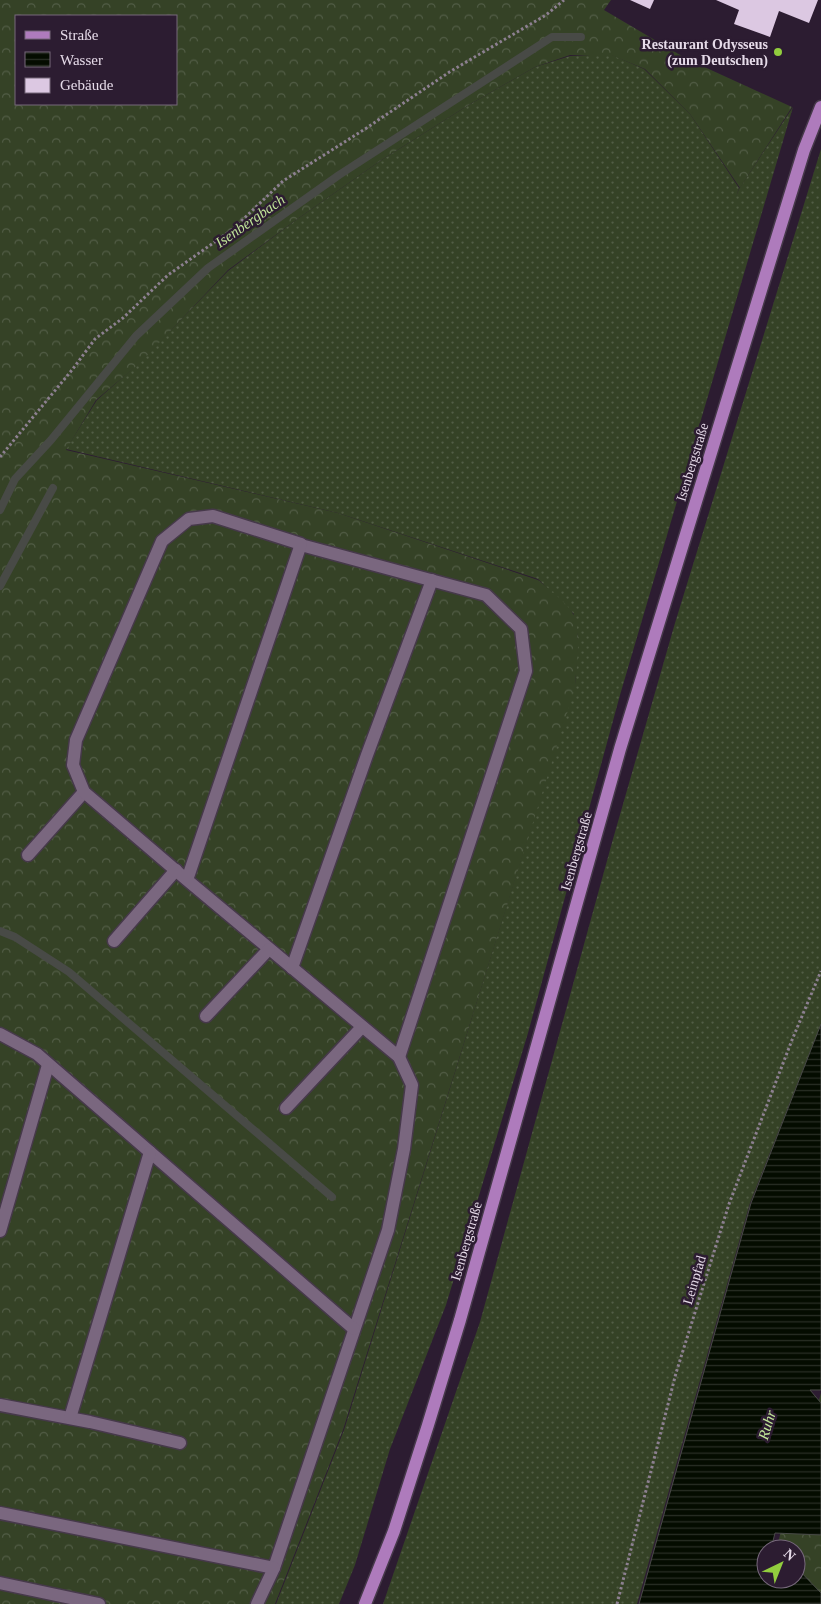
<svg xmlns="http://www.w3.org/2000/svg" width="821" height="1604" font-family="'Times New Roman',serif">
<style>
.grass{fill:url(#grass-dots)}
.forest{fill:url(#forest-crowns);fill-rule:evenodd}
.water{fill:url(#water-rules);stroke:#484a46}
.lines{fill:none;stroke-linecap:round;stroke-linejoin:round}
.stream{stroke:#484a46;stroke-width:8}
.building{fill:#dcc8e2}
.minor-casing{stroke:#46394a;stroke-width:15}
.major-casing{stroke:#46394a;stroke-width:15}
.path{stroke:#8d8091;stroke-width:3;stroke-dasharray:2.5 2.5;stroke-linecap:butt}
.minor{stroke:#7a677f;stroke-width:12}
.major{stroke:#ae7bbc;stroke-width:12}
.poi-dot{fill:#92cd3e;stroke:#2c1c31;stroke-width:2}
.labels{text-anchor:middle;stroke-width:5;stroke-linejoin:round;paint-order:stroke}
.poi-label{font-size:14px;font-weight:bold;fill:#e6dbe9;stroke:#2c1c31;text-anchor:end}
.street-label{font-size:14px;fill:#e6dbe9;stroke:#2c1c31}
.water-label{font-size:15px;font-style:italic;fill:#c1e699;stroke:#2c1c31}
</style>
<defs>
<pattern id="grass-dots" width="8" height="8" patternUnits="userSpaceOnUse" patternTransform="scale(1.25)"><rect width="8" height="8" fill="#354226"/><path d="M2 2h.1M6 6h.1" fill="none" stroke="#525d46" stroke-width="1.8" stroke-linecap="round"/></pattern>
<pattern id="forest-crowns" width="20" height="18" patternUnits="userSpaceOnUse" patternTransform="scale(1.25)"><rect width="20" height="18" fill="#354226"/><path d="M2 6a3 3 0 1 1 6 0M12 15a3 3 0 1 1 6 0" fill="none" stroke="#525d46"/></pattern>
<pattern id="water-rules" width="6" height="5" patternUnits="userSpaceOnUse" patternTransform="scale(1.25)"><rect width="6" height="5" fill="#040c00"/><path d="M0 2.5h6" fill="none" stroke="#292f25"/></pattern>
</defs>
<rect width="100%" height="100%" fill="#2c1c31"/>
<g class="grass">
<path d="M610 54 644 69 690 114 739 188 736 197 739 189 793 107 620 695 528 1033 446 1305 390 1449 355 1565 339 1604H276L344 1430 575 685 578 637 573 615 574 614 538 579 338 513 66 449 97 400 140 362 228 271 296 220 380 161 467 106 535 67 570 56Z"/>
<path d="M821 149V1024L750 1203 637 1604H383L480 1322 613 839 675 623Z"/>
</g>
<g class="forest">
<path d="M0 0H611L604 10 687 59 792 107 740 188 690 114 645 69 611 55H570L535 67 467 106 380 161 296 220 228 270 141 362 96 400 66 450 338 513 538 580C548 588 570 605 574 616 582 638 576 665 575 688L343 1430 275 1604H0ZM16 16H176V104H16Z"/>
<path d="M821 1393V1604H760L796 1579V1549H776Z"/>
</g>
<path class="water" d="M821 1024V1390H810L821 1403V1535L775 1533 773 1541 780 1549H766V1579H796V1567L821 1593V1604H639L751 1203Z"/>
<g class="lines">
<g class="stream">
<path d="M0 510 15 479 51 440 136 336 208 268 339 175 552 37H581"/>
<path d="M0 586 53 488"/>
<path d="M0 931 15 937 69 972 332 1197"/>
</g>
</g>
<g class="building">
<path d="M630 0H654L650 9Z"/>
<path d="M716 0H818L809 23 779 11 770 37 734 24 739 10Z"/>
</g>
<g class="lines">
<g class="minor-casing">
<g id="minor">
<path d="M301 545 486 595 521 629 526 671 399 1057"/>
<path d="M28 855 84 792"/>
<path d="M187 880 301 544 213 516 189 519 162 541 76 740 73 765 84 792 187 880 399 1057 412 1085 404 1149 388 1230 274 1568 257 1604"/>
<path d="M114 941 176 870"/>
<path d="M292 968 367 755 432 580"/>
<path d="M206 1016 269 949"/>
<path d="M0 1034 37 1054 354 1329"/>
<path d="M286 1108 362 1027"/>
<path d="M0 1231 48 1065"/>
<path d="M0 1405 90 1422 180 1443"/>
<path d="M70 1418 150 1152"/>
<path d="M0 1513 274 1568"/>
<path d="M0 1583 99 1604"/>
</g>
</g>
<g class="major-casing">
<path id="major" d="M365 1604 394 1531 428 1425 460 1320 620 749 804 150 821 107"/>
</g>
<g class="path">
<path d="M0 457 72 370 95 339 123 318 168 275 233 229 283 181 365 129 451 71 546 15 564 0"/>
<path d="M617 1604 676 1373 729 1204 792 1040 821 971"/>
</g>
<use href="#minor" class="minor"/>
<use href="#major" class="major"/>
</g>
<circle class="poi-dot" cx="778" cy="52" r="5"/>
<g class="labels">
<g class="poi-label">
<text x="768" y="49">Restaurant Odysseus<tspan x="768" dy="16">(zum Deutschen)</tspan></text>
</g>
<g class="street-label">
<text transform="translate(692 462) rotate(-73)" y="5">Isenbergstraße</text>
<text transform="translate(576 851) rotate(-74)" y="5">Isenbergstraße</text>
<text transform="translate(466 1241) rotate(-74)" y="5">Isenbergstraße</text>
<text transform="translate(694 1280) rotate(-73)" y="5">Leinpfad</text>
</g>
<g class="water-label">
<text transform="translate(250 221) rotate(-35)" y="5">Isenbergbach</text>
<text transform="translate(767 1425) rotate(-73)" y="5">Ruhr</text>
</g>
</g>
<rect x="15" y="15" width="162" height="90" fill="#2c1c31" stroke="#76687b"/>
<rect x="25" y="31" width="25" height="8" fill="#ae7bbc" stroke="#76687b"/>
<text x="60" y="40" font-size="15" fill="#e6dbe9">Straße</text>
<rect x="25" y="52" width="25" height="15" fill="url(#water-rules)" stroke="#76687b"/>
<text x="60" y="65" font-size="15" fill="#e6dbe9">Wasser</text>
<rect x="25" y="78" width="25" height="15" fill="#dcc8e2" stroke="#76687b"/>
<text x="60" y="90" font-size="15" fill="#e6dbe9">Gebäude</text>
<g transform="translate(781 1564) rotate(43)"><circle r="24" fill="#2c1c31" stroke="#76687b"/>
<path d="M0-4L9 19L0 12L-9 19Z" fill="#92cd3e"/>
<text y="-8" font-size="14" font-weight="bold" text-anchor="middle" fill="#e6dbe9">N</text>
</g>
</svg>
